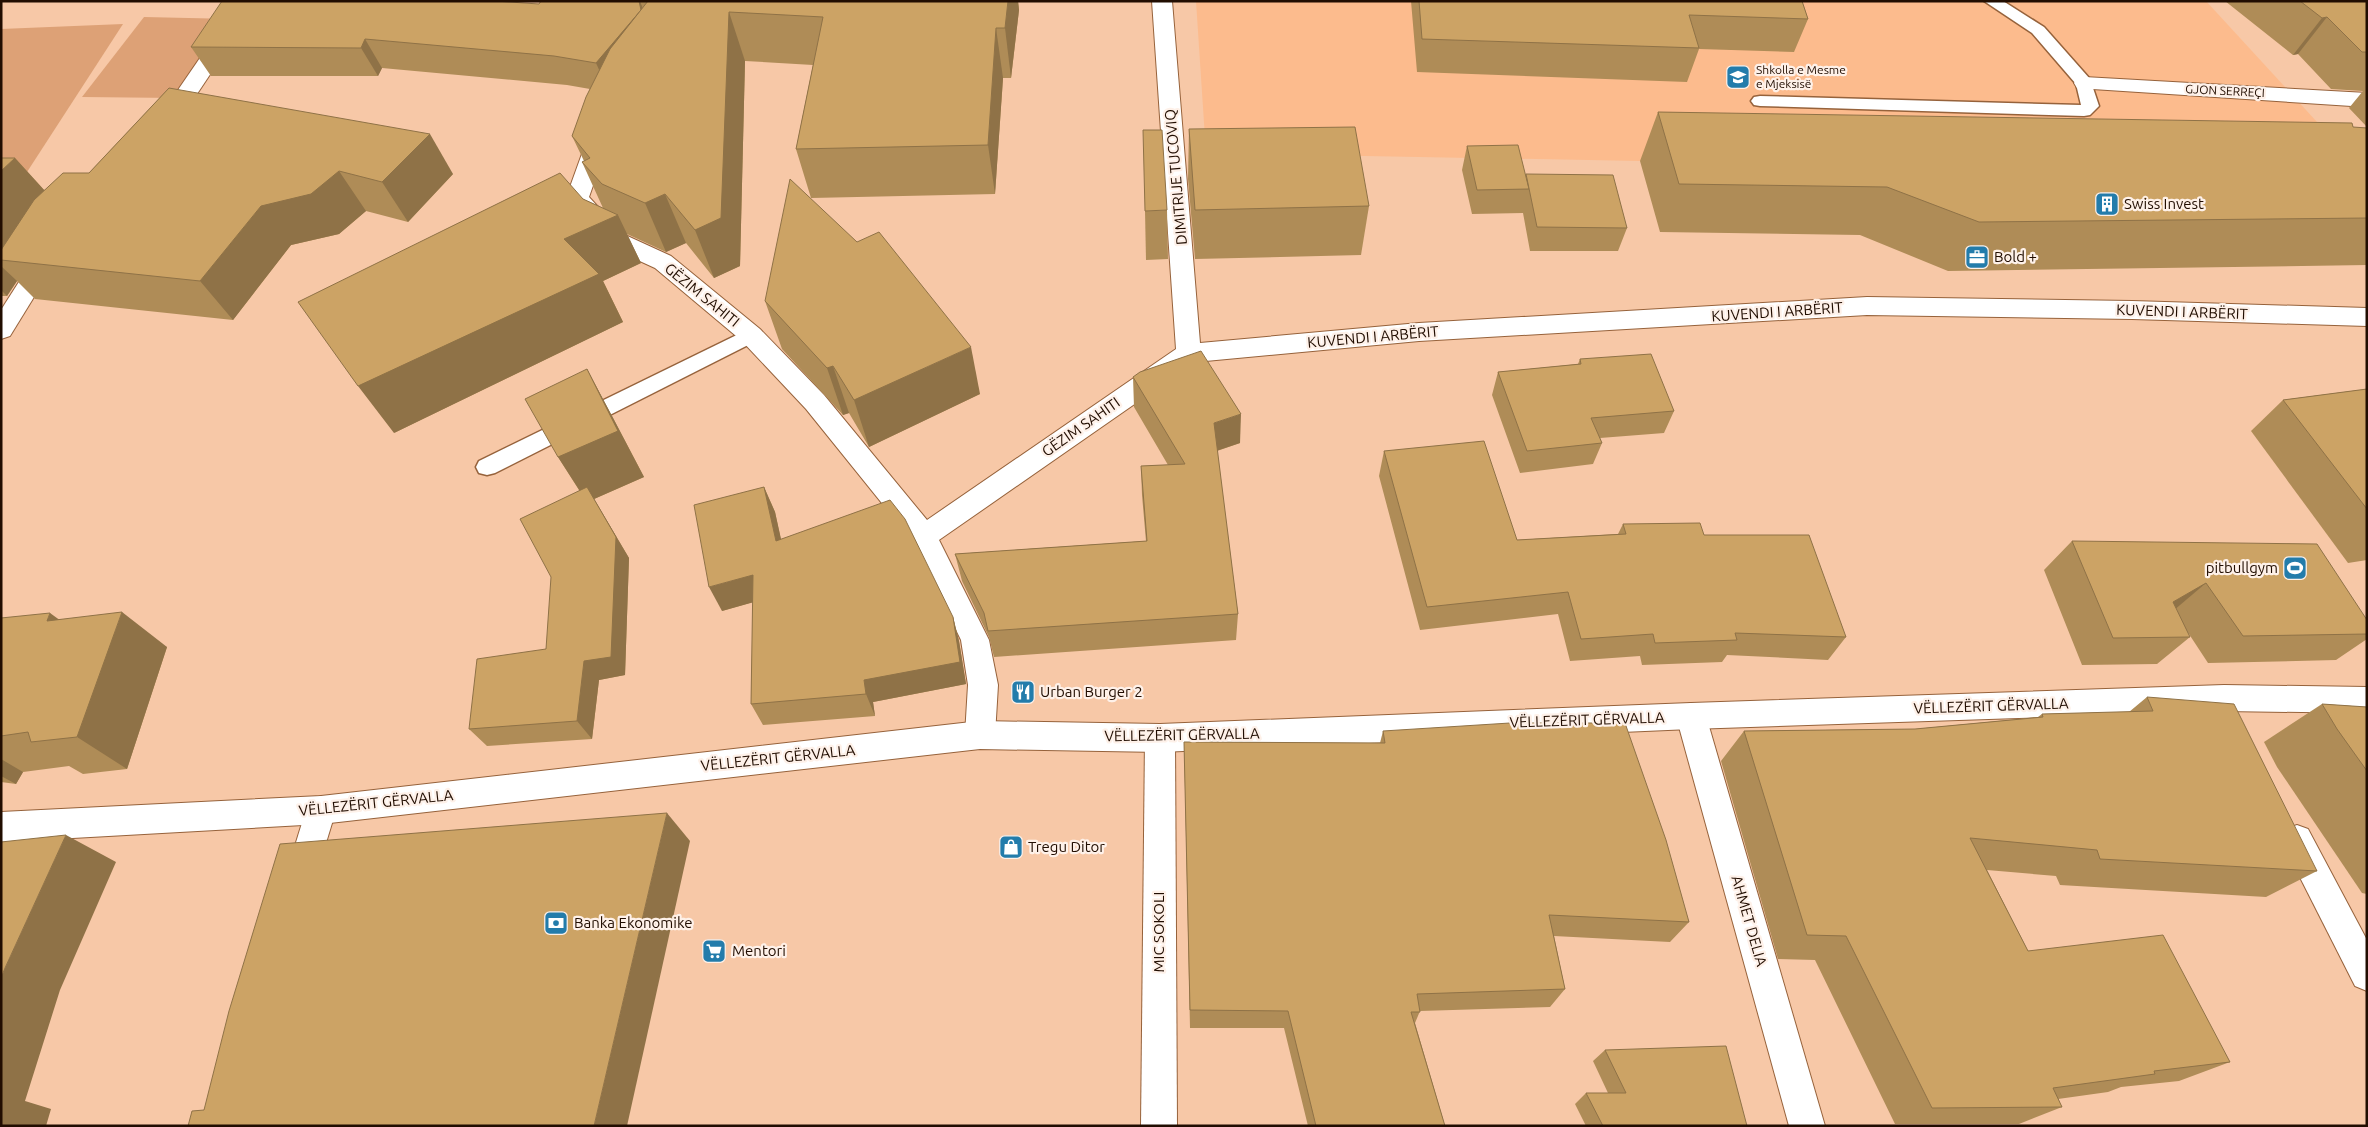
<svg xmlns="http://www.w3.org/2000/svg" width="2368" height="1127" font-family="Ubuntu,sans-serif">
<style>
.built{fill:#fcbb8d}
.green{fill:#dda176}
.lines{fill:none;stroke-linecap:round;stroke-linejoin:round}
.lane-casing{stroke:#96623b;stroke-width:3}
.street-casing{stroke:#96623b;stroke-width:2}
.secondary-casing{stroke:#96623b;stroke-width:2}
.lane{fill:#fff;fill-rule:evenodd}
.street{fill:#fff;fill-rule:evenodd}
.secondary{fill:#fff;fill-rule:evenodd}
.wall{fill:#af8c57}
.shaded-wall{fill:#8f7247}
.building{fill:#cca365;stroke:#8f7247}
.labels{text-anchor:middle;stroke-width:4.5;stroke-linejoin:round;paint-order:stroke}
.far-poi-label{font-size:12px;fill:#210d01;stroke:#fef1e9;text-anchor:start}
.far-street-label{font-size:12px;fill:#210d01;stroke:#fef1e9}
.street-label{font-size:15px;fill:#210d01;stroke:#fef1e9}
.poi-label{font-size:15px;fill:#210d01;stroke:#fef1e9;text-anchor:start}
</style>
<rect width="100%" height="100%" fill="#f7c8a7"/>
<path class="built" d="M1196 1H2206L2351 159 1640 161 1206 153Z"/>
<g class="green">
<path d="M144 17 233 19 176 98 82 97Z"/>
<path d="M123 24 16 189 1 190V29Z"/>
</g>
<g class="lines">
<g class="lane-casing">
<g id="lane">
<path d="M1984 1H2003L2044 27 2090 79 2099 106 2090 115 2084 116 1760 106 1754 105 1751 101 1754 97 1760 96 2081 105 2076 84 2032 33Z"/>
<path d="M751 328 758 330 761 335 758 340 495 473 487 475 479 473 476 467 479 461Z"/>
</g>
</g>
<g class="street-casing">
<g id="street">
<path d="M239 1H259L175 127 167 129 159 127 156 122Z"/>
<path d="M1152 1H1172L1200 343 1419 323 1867 297 2132 301 2367 308V326L2132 319 1867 315 1419 341 1195 362 939 540 989 640 998 685 995 735 991 745 980 749 969 745 965 735 968 685 961 640 914 543 806 409 742 341 655 268 607 246 566 198 588 137 591 132 599 130 607 132 610 137 589 197 623 234 671 256 760 329 824 395 927 520 1176 349Z"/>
<path d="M2084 77 2367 93V107L2077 88 2074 83 2077 78Z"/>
<path d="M46 250 54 252 58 258 10 336 1 339V310L38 252Z"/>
<path d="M1691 703 1701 707 1706 716 1825 1126H1789L1676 716 1681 707Z"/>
<path d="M1160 724 1171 728 1175 738 1177 1126H1141L1145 738 1149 728Z"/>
<path d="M321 796 332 800 336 810 312 889 301 893 290 889 285 878 306 810 310 800Z"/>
<path d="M2297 825 2308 829 2367 940V991L2355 986 2281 840 2286 829Z"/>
</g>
</g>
<g class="secondary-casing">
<path id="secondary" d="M2224 685 2367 687V713L2224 711 1691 729 1160 752 980 749 321 824 1 842V812L321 796 980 721 1160 724 1691 703Z"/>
</g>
<use href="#lane" class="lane"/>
<use href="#street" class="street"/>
<use href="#secondary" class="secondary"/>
</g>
<g class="wall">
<path d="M541 1H1018L1019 10 1011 78H1003L995 194 811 198 796 149 813 65 745 61 740 266 714 278 686 243 666 252 627 234 641 263 603 281 623 322 394 433 583 199 603 208 582 162 584 161 572 136 590 89 567 85 382 68 378 76H211L191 47 539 4Z"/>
<path d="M1411 1H1802L1808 19 1794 52 1699 49 1687 82 1417 72Z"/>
<path d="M2225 1H2367V127L2349 108 2363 91 2331 89 2298 54 2293 55Z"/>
<path d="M169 88 453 174 408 222 366 211 339 234 291 245 233 320 35 299 17 281 7 296H1V158H15L44 190 89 173Z"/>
<path d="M1658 112 2367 128V265L1948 271 1860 235 1660 232 1640 161Z"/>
<path d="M1189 129 1369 206 1361 255 1195 259 1188 179Z"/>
<path d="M1467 146 1627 228 1618 251H1530L1523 213 1472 214 1462 170Z"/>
<path d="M1167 210 1168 259 1146 260 1145 211Z"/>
<path d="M765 301 980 394 869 447 849 413 843 415 782 349Z"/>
<path d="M1580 359 1674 411 1664 433 1600 438 1602 443 1593 464 1520 473 1492 395 1498 372 1578 364Z"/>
<path d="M587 369 612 416 644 477 594 499 629 558 625 675 599 680 592 739 487 746 469 729 546 649 579 490 558 457Z"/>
<path d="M1133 377 1240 443 1217 451 1238 614 1236 640 994 657 989 637 962 581 955 554 1146 541 1142 495 1141 466 1168 465 1134 407Z"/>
<path d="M2367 389V560L2348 563 2251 431 2283 400Z"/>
<path d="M1384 451 1517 540 1618 534 1623 524 1704 535 1846 637 1828 660 1727 655 1722 662 1642 665 1640 656 1570 661 1558 614 1420 630 1379 476Z"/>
<path d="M764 487 775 512 781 540 953 617 959 641 966 684 873 702 875 716 763 725 751 704 753 602 722 611Z"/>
<path d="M2072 541 2367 620V639L2336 660 2208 663 2187 631 2190 637 2157 664 2082 665 2044 570Z"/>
<path d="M1 618 60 619 167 647 127 769 83 774 69 766 23 772 16 784 1 782Z"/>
<path d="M2147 697 2317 871 2266 897 2060 885 2056 876 1987 870 2028 951 2230 1062 2179 1081 2121 1087 2108 1092 2058 1099 2062 1107 2019 1124H1895L1815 960 1778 959 1721 761 1744 731 1915 729 2038 717 2042 714 2129 712Z"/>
<path d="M2322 704 2367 707V894L2362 893 2277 767 2264 742Z"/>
<path d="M1383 731 1689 922 1670 942 1554 936 1565 989 1550 1007 1420 1011 1415 1023 1445 1126H1308L1284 1028H1190L1184 742 1380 743Z"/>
<path d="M1605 1050 1747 1126H1586L1575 1104 1586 1093H1608L1593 1061Z"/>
</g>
<g class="shaded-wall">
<path d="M639 1H640L649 25 609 92 596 63Z"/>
<path d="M1008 1H1018L1019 10 1011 78 1005 28Z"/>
<path d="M729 12 745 61 740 266 714 278 695 230Z"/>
<path d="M2327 17 2298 54 2293 55 2322 18Z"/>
<path d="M996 28 1003 78 995 194 988 145Z"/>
<path d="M365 39 382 68 378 76 361 48Z"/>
<path d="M430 134 453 174 408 222 382 182Z"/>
<path d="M15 158 65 213 1 260V171Z"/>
<path d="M339 171 366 211 339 234 291 245 233 320 200 281 261 206Z"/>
<path d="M665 194 686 243 666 252 645 203Z"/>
<path d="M618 215 641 263 603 281 623 322 394 433 358 386 564 239Z"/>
<path d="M1 266 17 281 7 296 1 290Z"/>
<path d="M971 347 980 394 869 447 854 400Z"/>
<path d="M833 366 849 413 843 415 827 368Z"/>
<path d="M587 369 612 416 644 477 594 499 629 558 625 675 599 680 592 739 577 721 584 661 587 502 558 457Z"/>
<path d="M1241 414 1240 443 1213 452 1214 423Z"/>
<path d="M764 487 775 512 787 566 776 541Z"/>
<path d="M753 575 765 599 722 611 709 587Z"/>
<path d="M2206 583 2173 611V602Z"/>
<path d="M122 612 167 647 127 769 77 737Z"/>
<path d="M50 613 98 648 47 621Z"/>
<path d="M953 617 959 641 966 684 873 702 875 716 866 694 864 680Z"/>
<path d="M1 759 23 772 16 784 1 776Z"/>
<path d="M667 813 690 841 627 1126H594Z"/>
<path d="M66 835 116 862 60 990 25 1101 51 1109 46 1126H1V978L5 968Z"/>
</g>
<g class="building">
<path d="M222 1H495L539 4 541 1H639L641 10 596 63 554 56 365 39 361 48 191 47Z"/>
<path d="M648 1H1008L1005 28H996L988 145 796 149 823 17 729 12 721 218 695 230 665 194 645 203 602 184 582 162 590 158 572 136 586 97 610 49Z"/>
<path d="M1419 1H1802L1808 19 1689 15 1699 48 1422 39Z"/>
<path d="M2300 1H2367V52H2362L2327 17 2322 18Z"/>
<path d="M169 88 430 134 382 182 339 171 311 194 261 206 200 281 1 260V250L34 200 63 173H89Z"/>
<path d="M1658 112 2352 123 2353 127 2367 128V218L1979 222 1887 187 1679 184Z"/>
<path d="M1355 127 1369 206 1195 210 1189 129Z"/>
<path d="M1143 130H1162L1167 210 1145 211Z"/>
<path d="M1518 145 1529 189 1477 190 1467 146Z"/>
<path d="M1 158H15L1 171Z"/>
<path d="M560 173 583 199 618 215 564 239 599 274 358 386 298 302Z"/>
<path d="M1526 174 1613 175 1627 228 1537 227Z"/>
<path d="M790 179 857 242 879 232 971 347 854 400 833 366 827 368 765 301Z"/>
<path d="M1201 351 1241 414 1214 423 1238 614 988 631 984 613 955 554 1147 541 1141 466 1185 464 1133 377 1140 372Z"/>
<path d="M1651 354 1674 411 1591 418 1602 443 1527 451 1498 372 1581 364 1580 359Z"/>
<path d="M587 369 618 431 558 457 525 399Z"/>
<path d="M2367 389V509L2283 400Z"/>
<path d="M1484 441 1517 540 1626 534 1623 524 1700 523 1704 535H1809L1846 637 1735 633 1737 640 1655 643 1653 634 1581 639 1568 592 1427 607 1384 451Z"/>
<path d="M587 487 616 537 611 657 584 661 577 721 469 729 477 659 546 649 551 577 520 519Z"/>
<path d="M764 487 776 541 890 500 905 519 953 617 960 662 864 680 866 694 751 704 753 575 709 587 694 505Z"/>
<path d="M2072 541 2317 544 2367 620V634L2243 636 2206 583 2173 602 2190 637 2113 638Z"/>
<path d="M122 612 77 737 31 742 28 732 1 736V618L50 613 47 621Z"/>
<path d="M2147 697 2234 704 2317 871 2100 859 2097 850 1970 838 2028 951 2163 935 2230 1062 2154 1071 2155 1074 2053 1088 2062 1107 1932 1108 1846 936 1807 935 1744 731 1915 729 2043 717 2042 714 2153 711Z"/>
<path d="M2322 704 2367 707V771L2337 729Z"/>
<path d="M1510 723H1625L1666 840 1689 922 1549 915 1565 989 1417 994 1420 1012H1411L1445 1126H1316L1288 1011 1190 1010 1184 742 1385 743 1383 731Z"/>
<path d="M667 813 594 1126H188L192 1111 204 1110 229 1011 280 844Z"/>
<path d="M66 835 5 968 1 978V842Z"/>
<path d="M1726 1046 1747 1126H1603L1586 1093H1626L1605 1050Z"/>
</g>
<defs>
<g id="university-square" transform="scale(1.25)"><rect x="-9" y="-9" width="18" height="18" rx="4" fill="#237cab" stroke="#fef1e9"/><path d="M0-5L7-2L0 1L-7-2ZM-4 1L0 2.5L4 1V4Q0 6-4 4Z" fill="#fff"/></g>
<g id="building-square" transform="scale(1.25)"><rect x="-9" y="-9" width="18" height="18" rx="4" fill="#237cab" stroke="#fef1e9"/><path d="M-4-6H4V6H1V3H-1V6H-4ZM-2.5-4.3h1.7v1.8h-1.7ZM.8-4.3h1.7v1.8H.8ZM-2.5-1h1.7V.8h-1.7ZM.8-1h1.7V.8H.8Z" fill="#fff"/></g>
<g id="office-square" transform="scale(1.25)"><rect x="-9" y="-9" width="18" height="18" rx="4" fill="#237cab" stroke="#fef1e9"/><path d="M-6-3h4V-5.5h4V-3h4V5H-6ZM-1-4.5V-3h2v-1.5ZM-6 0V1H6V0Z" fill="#fff"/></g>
<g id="stadium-square" transform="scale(1.25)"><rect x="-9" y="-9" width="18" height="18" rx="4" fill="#237cab" stroke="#fef1e9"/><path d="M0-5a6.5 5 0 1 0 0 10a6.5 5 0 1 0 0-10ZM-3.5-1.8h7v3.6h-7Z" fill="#fff"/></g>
<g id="restaurant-square" transform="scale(1.25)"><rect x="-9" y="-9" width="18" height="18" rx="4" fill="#237cab" stroke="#fef1e9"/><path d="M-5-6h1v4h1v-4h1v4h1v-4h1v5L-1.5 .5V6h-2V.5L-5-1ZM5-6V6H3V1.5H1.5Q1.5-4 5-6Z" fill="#fff"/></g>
<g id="shop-square" transform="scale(1.25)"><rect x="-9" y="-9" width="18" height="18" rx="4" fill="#237cab" stroke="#fef1e9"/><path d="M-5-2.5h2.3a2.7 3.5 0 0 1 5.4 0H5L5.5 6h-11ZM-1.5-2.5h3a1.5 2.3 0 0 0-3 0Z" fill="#fff"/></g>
<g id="bank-square" transform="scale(1.25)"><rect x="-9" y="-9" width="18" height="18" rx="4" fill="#237cab" stroke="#fef1e9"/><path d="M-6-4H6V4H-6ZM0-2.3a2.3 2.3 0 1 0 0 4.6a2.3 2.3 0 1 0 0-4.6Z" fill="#fff"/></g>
<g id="supermarket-square" transform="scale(1.25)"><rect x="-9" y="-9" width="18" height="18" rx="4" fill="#237cab" stroke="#fef1e9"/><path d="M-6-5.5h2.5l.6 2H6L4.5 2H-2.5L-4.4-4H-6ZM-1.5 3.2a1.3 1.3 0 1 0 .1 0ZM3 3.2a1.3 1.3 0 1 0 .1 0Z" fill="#fff"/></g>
</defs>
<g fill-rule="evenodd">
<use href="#university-square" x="1738" y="77"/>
<use href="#building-square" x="2107" y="204"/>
<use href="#office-square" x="1977" y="257"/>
<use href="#stadium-square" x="2295" y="568"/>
<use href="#restaurant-square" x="1023" y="692"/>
<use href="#shop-square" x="1011" y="847"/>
<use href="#bank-square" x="556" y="923"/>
<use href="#supermarket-square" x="714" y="951"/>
</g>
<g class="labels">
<g class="far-poi-label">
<text x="1756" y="74">Shkolla e Mesme<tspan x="1756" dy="14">e Mjeksisë</tspan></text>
</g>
<g class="far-street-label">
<text transform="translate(2225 91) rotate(3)" y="4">GJON SERREÇI</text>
</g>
<g class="street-label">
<text transform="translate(1176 177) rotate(-95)" y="5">DIMITRIJE TUCOVIQ</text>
<text transform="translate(702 295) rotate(39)" y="5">GËZIM SAHITI</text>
<text transform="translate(1777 312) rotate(-4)" y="5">KUVENDI I ARBËRIT</text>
<text transform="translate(2182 312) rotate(2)" y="5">KUVENDI I ARBËRIT</text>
<text transform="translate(1373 337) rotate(-5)" y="5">KUVENDI I ARBËRIT</text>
<text transform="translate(1081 427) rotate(-35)" y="5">GËZIM SAHITI</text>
<text transform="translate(1991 706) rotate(-2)" y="5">VËLLEZËRIT GËRVALLA</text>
<text transform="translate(1587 720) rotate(-2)" y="5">VËLLEZËRIT GËRVALLA</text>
<text transform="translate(1182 735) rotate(-1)" y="5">VËLLEZËRIT GËRVALLA</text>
<text transform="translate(778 758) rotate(-6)" y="5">VËLLEZËRIT GËRVALLA</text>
<text transform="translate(376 803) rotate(-6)" y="5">VËLLEZËRIT GËRVALLA</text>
<text transform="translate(1749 921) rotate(74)" y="5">AHMET DELIA</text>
<text transform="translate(1159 932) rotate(-90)" y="5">MIC SOKOLI</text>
</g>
<g class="poi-label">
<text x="2124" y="209">Swiss Invest</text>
<text x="1994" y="262">Bold +</text>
<text x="2278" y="573" text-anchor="end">pitbullgym</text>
<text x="1040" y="697">Urban Burger 2</text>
<text x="1028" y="852">Tregu Ditor</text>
<text x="574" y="928">Banka Ekonomike</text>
<text x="732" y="956">Mentori</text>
</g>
</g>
<rect width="2368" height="1127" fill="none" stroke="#210d01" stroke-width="5"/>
</svg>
